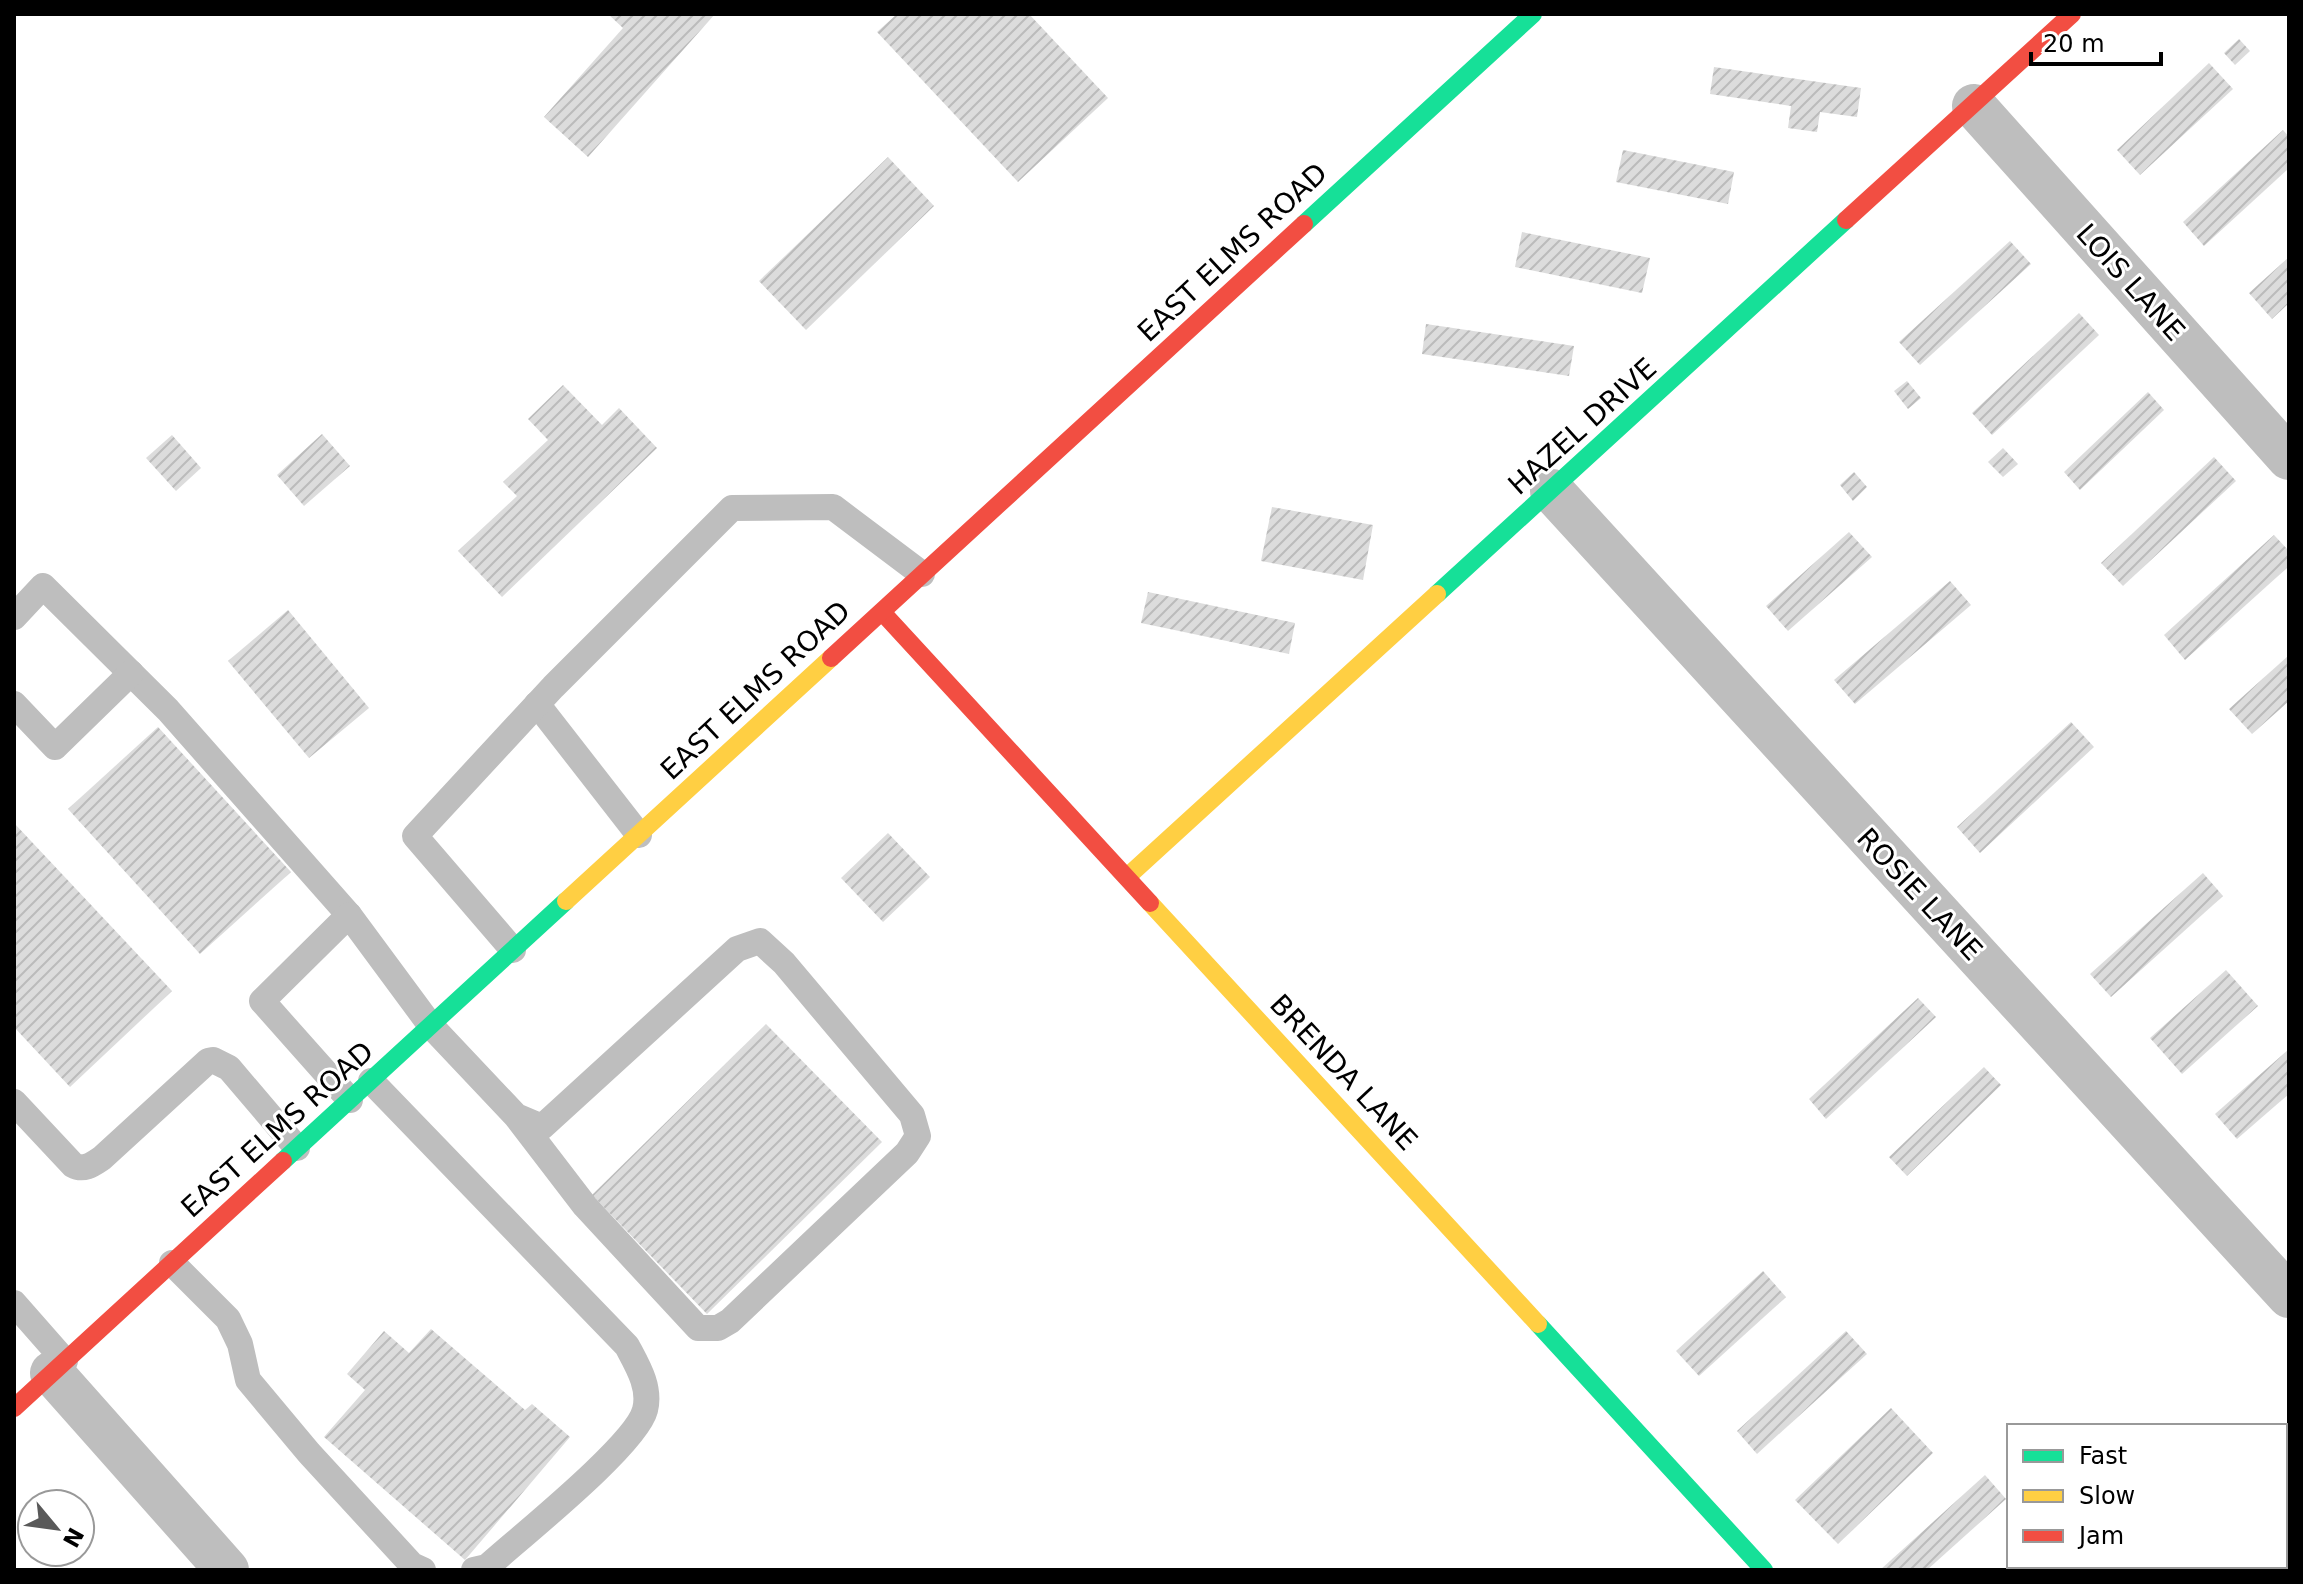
<svg xmlns="http://www.w3.org/2000/svg" width="2303" height="1584" font-family="'DejaVu Sans',sans-serif">
<style>
.building{fill:url(#building-hatch)}
.lines{fill:none;stroke-linecap:round;stroke-linejoin:round}
.lane{stroke:#bebebe;stroke-width:26}
.street{stroke:#bebebe;stroke-width:44}
.fast{stroke:#16e098;stroke-width:18}
.slow{stroke:#ffcf43;stroke-width:18}
.jam{stroke:#f24e42;stroke-width:18}
.labels{text-anchor:middle;stroke-width:6;stroke-linejoin:round;paint-order:stroke}
.street-label{font-size:28px;fill:#000;stroke:#fff}
</style>
<defs>
<pattern id="building-hatch" width="6" height="6" patternUnits="userSpaceOnUse" patternTransform="scale(2)"><rect width="6" height="6" fill="#dcdcdc"/><path d="M-1 1l2-2M0 6l6-6M5 7l2-2" fill="none" stroke="#bbb"/></pattern>
</defs>
<rect width="100%" height="100%" fill="#fff"/>
<g class="building">
<path d="M608 14H715L588 157 544 117 623 28Z"/>
<path d="M897 14H1029L1108 98 1018 182 877 32Z"/>
<path d="M2239 39 2250 51 2235 65 2224 53Z"/>
<path d="M2209 63 2233 89 2140 175 2117 150Z"/>
<path d="M1714 67 1861 88 1857 117 1820 112 1817 132 1788 128 1791 106 1710 94Z"/>
<path d="M2283 130 2289 137V168L2204 246 2183 222Z"/>
<path d="M1623 150 1734 172 1728 204 1616 182Z"/>
<path d="M888 157 934 206 806 330 759 281Z"/>
<path d="M1522 232 1650 258 1642 293 1515 267Z"/>
<path d="M2010 241 2031 264 1920 365 1899 342Z"/>
<path d="M2289 257V303L2272 319 2249 293Z"/>
<path d="M2079 313 2099 335 1992 435 1972 413Z"/>
<path d="M1426 324 1574 346 1569 376 1422 354Z"/>
<path d="M1907 381 1921 398 1908 409 1894 391Z"/>
<path d="M563 385 602 425 619 408 657 448 502 597 458 551 517 496 503 482 548 440 528 419Z"/>
<path d="M2148 392 2164 410 2080 490 2064 472Z"/>
<path d="M322 434 350 466 304 506 277 475Z"/>
<path d="M172 435 201 468 176 491 146 458Z"/>
<path d="M2003 448 2018 464 2003 477 1988 462Z"/>
<path d="M2214 457 2236 481 2123 586 2101 563Z"/>
<path d="M1854 472 1867 487 1853 501 1840 485Z"/>
<path d="M1272 507 1373 525 1363 580 1261 561Z"/>
<path d="M1849 532 1872 557 1788 631 1766 606Z"/>
<path d="M2274 535 2289 551V566L2185 660 2164 635Z"/>
<path d="M1950 581 1971 605 1855 704 1834 680Z"/>
<path d="M1148 592 1295 623 1289 654 1141 623Z"/>
<path d="M288 610 369 708 309 758 228 661Z"/>
<path d="M2289 655V701L2252 734 2229 709Z"/>
<path d="M2071 722 2094 747 1980 853 1957 827Z"/>
<path d="M158 727 291 872 200 954 68 809Z"/>
<path d="M14 823 172 991 70 1087 14 1027Z"/>
<path d="M888 833 930 877 883 922 841 878Z"/>
<path d="M2203 873 2223 896 2111 997 2090 974Z"/>
<path d="M2226 970 2258 1006 2182 1074 2150 1038Z"/>
<path d="M1918 998 1936 1017 1826 1119 1809 1099Z"/>
<path d="M766 1024 882 1142 707 1314 592 1195Z"/>
<path d="M2289 1049V1094L2237 1139 2215 1114Z"/>
<path d="M1984 1067 2001 1085 1907 1176 1889 1157Z"/>
<path d="M1763 1271 1786 1297 1699 1376 1676 1351Z"/>
<path d="M431 1329 525 1410 532 1404 570 1437 465 1560 324 1437 365 1390 347 1374 384 1331 409 1353Z"/>
<path d="M1846 1331 1867 1354 1757 1454 1737 1431Z"/>
<path d="M1891 1408 1933 1453 1838 1544 1795 1500Z"/>
<path d="M1985 1475 2006 1499 1927 1570H1880Z"/>
<path d="M2020 1566H2070L2066 1570H2015Z"/>
</g>
<g class="lines">
<g class="lane">
<path d="M14 617 43 586 168 710 349 915"/>
<path d="M14 704 55 747 131 673"/>
<path d="M537 704 639 835"/>
<path d="M513 950 415 836 553 687 732 508 833 507 922 574"/>
<path d="M371 1081 627 1346C637 1365 651 1387 645 1410 636 1445 519 1538 487 1567L474 1570"/>
<path d="M350 1100 262 1001 349 915 431 1026 516 1116 542 1127 737 949 760 941 784 963 912 1115 918 1136 907 1153 730 1321 718 1328H698L585 1206 516 1116"/>
<path d="M14 1102 73 1165C84 1171 93 1164 102 1158L208 1061 213 1060 229 1068 297 1148"/>
<path d="M172 1263 228 1319 240 1344 248 1380 309 1453 412 1565 423 1570"/>
<path d="M14 1303 65 1361"/>
</g>
<g class="street">
<path d="M1974 106 2289 458"/>
<path d="M1552 491 2289 1296"/>
<path d="M52 1373 227 1570"/>
</g>
<g class="fast">
<path d="M1304 224 1533 14"/>
<path d="M1437 594 1846 220"/>
<path d="M283 1161 566 901"/>
<path d="M1538 1324 1764 1570"/>
</g>
<g class="slow">
<path d="M1127 877 1437 594"/>
<path d="M566 901 831 658"/>
<path d="M1150 903 1538 1324"/>
</g>
<g class="jam">
<path d="M1846 220 2072 14"/>
<path d="M882 612 1150 903"/>
<path d="M831 658 1304 224"/>
<path d="M14 1408 283 1161"/>
</g>
</g>
<g class="labels">
<g class="street-label">
<text transform="translate(1232 252) rotate(-43)" y="10">EAST ELMS ROAD</text>
<text transform="translate(2131 282) rotate(48)" y="10">LOIS LANE</text>
<text transform="translate(1582 426) rotate(-42)" y="10">HAZEL DRIVE</text>
<text transform="translate(755 690) rotate(-43)" y="10">EAST ELMS ROAD</text>
<text transform="translate(1920 894) rotate(47)" y="10">ROSIE LANE</text>
<text transform="translate(1344 1072) rotate(47)" y="10">BRENDA LANE</text>
<text transform="translate(277 1129) rotate(-42)" y="10">EAST ELMS ROAD</text>
</g>
</g>
<rect width="2303" height="1584" fill="none" stroke="#000000" stroke-width="32"/>
<rect x="2007" y="1424" width="280" height="144" fill="#ffffff" stroke="#999999" stroke-width="2"/>
<rect x="2023" y="1450" width="40" height="12" fill="#16e098" stroke="#999999" stroke-width="2"/>
<text x="2079" y="1464" font-size="24" fill="#000000">Fast</text>
<rect x="2023" y="1490" width="40" height="12" fill="#ffcf43" stroke="#999999" stroke-width="2"/>
<text x="2079" y="1504" font-size="24" fill="#000000">Slow</text>
<rect x="2023" y="1530" width="40" height="12" fill="#f24e42" stroke="#999999" stroke-width="2"/>
<text x="2079" y="1544" font-size="24" fill="#000000">Jam</text>
<g transform="translate(56 1528) rotate(119)"><circle r="38" fill="#ffffff" stroke="#999999" stroke-width="2"/>
<path d="M0-6L14 30L0 20L-14 30Z" fill="#595959"/>
<text y="-12" font-size="22" font-weight="bold" text-anchor="middle" fill="#000000">N</text>
</g>
<path d="M2031 52v12h130v-12" fill="none" stroke="#000000" stroke-width="4"/>
<text x="2043" y="52" font-size="24" fill="#000000" stroke="#ffffff" stroke-width="6" paint-order="stroke">20 m</text>
</svg>
